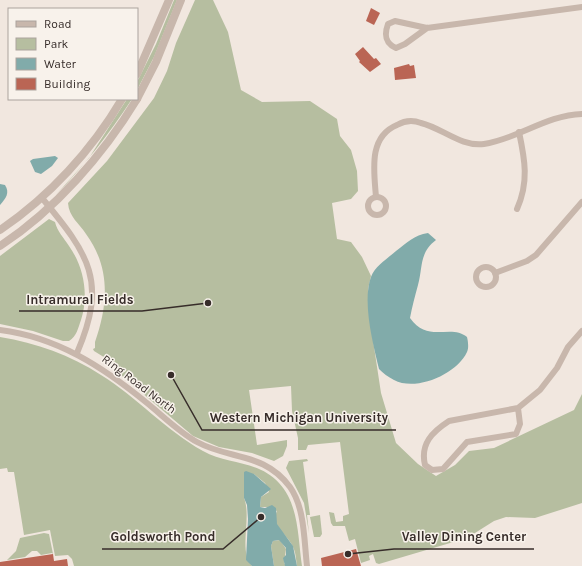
<svg xmlns="http://www.w3.org/2000/svg" width="582" height="566" font-family="Karla,sans-serif">
<style>
.green{fill:#b6bea0}
.water{fill:#81abaa}
.building{fill:#ba6554}
.lines{fill:none;stroke-linecap:round;stroke-linejoin:round}
.minor{stroke:#c8b7ac;stroke-width:6}
.tertiary{stroke:#c8b7ac;stroke-width:8}
.labels{text-anchor:middle;stroke-width:3;stroke-linejoin:round;paint-order:stroke}
.street-label{font-size:12px;fill:#372d2a;stroke:#f8f2eb}
.leader{fill:none;stroke:#372d2a;stroke-width:1.5}
.callout-dot{fill:#372d2a;stroke:#f8f2eb;stroke-width:1.5}
.callout-label{font-size:13px;text-anchor:middle;font-weight:bold;fill:#372d2a;stroke:#f8f2eb;stroke-width:3;stroke-linejoin:round;paint-order:stroke}
</style>
<rect width="100%" height="100%" fill="#f1e7df"/>
<g class="green">
<path d="M174 0H177L154 57 137 90V82L156 44Z"/>
<path d="M195 0H213L228 32 241 90 262 102 310 101 337 119 340 136 351 150 357 171 358 191 351 199 332 203 337 239 351 242 362 257 371 276 368 289V304L374 347 381 393 396 443 418 464 436 476 455 465 469 451 494 448 574 410 582 394V503L535 518 506 517 494 521 467 538 379 564 376 563 373 554 369 556 370 560 361 563 355 539 349 541 345 526H333L331 523 329 512 334 513 336 522 343 521V516L349 514 340 442 308 445 306 450H298V438L292 411 291 386 249 390 248 383 257 445 287 440V446L283 456 274 461 252 453 219 447 193 436 121 375 107 359 94 351 93 349 95 348V342C108 305 111 268 86 234 79 223 69 217 68 203L107 161 154 98 167 71 176 43Z"/>
<path d="M127 99H132C109 134 84 166 55 196L89 158Z"/>
<path d="M49 219 55 222C57 231 64 238 69 246 84 267 89 295 81 320 78 328 77 336 69 341H63L33 331 0 324V256Z"/>
<path d="M0 337C37 343 70 355 101 375 137 397 165 430 203 451 228 465 258 460 279 483 299 504 298 539 302 566H297C296 560 296 553 293 547 288 534 270 527 277 511L267 507H260L261 497 269 492 265 483 254 474 244 498C252 518 238 551 252 566H74L72 559 68 555 55 556 50 530 24 535 14 472H8L7 468 0 469Z"/>
<path d="M307 459 308 461 303 462 310 515H307L309 533 304 503 286 468 289 461Z"/>
<path d="M320 515 322 534 320 537H314L310 517Z"/>
<path d="M44 533 49 534 53 554 52 553 41 555 37 551H32L25 557 7 560 16 551 20 538Z"/>
<path d="M280 540 286 549 284 563 286 566H274L271 546 273 541Z"/>
</g>
<g class="water">
<path d="M55 156 58 158 52 166 41 174 35 172 30 161 33 159Z"/>
<path d="M0 184 5 185C10 193 6 198 0 205Z"/>
<path d="M428 233 436 240C419 253 423 267 418 285 415 296 412 307 410 318 428 344 451 323 467 337 468 341 469 348 467 352 457 374 416 392 394 380 388 377 383 373 379 369 373 344 362 301 371 277 375 266 387 259 396 251 407 243 414 235 428 233Z"/>
<path d="M246 471 254 474 271 489 261 497 260 507 265 508 272 505 276 508 277 524 293 546 297 566H285L283 558 286 555V548L279 540 273 541 271 546 274 566H252L246 560 248 519 247 505 244 498V472Z"/>
</g>
<g class="building">
<path d="M371 8 380 13 374 25 366 21Z"/>
<path d="M363 47 374 59 376 58 381 64 370 72 359 62 360 61 355 54Z"/>
<path d="M409 64 410 66 414 65 416 78 395 80 394 68Z"/>
<path d="M356 549 361 566H322L321 558Z"/>
<path d="M53 554 54 561 67 559 68 566H0V562Z"/>
</g>
<g class="lines">
<g class="minor">
<path d="M427 28 405 44 396 48C385 43 384 35 388 24L395 21 427 28 582 7"/>
<path d="M376 197C374 171 368 137 397 125 404 121 413 120 421 123 442 128 461 147 484 144 518 139 546 115 582 114"/>
<circle cx="377" cy="206" r="9"/>
<path d="M42 198C89 255 108 281 77 353"/>
<path d="M517 209C529 182 525 160 519 132"/>
<circle cx="486" cy="277" r="10"/>
<path d="M495 273 527 261 536 255 582 202"/>
<path d="M0 330C57 337 103 367 147 403 163 416 179 432 197 442 230 460 264 452 290 487 305 508 304 541 307 566"/>
<path d="M518 408 520 424 516 434 467 442 443 469 432 470 425 465C420 444 432 432 449 421L518 408 540 390 557 368 568 347 582 331"/>
</g>
<g class="tertiary">
<path d="M137 74 169 0"/>
<path d="M137 99 156 62 181 0"/>
<path d="M0 230C49 197 92 150 122 99"/>
<path d="M0 246C55 210 103 155 137 99"/>
</g>
</g>
<g class="labels">
<g class="street-label">
<text transform="translate(139 384) rotate(37)" y="4">Ring Road North</text>
</g>
</g>
<path class="leader" d="M208 303L142 311H19M171 375L202 430H396M348 554L394 549H534M261 517L223 549H102"/>
<g class="callout-dot">
<circle cx="208" cy="303" r="4"/>
<circle cx="171" cy="375" r="4"/>
<circle cx="348" cy="554" r="4"/>
<circle cx="261" cy="517" r="4"/>
</g>
<g class="callout-label">
<text x="80" y="304">Intramural Fields</text>
<text x="299" y="422">Western Michigan University</text>
<text x="464" y="541">Valley Dining Center</text>
<text x="163" y="541">Goldsworth Pond</text>
</g>
<rect x="8" y="8" width="130" height="92" fill="#f8f2eb" stroke="#aba39e"/>
<rect x="16" y="21" width="20" height="6" fill="#c8b7ac" stroke="#aba39e"/>
<text x="44" y="28" font-size="12" fill="#372d2a">Road</text>
<rect x="16" y="38" width="20" height="12" fill="#b6bea0" stroke="#aba39e"/>
<text x="44" y="48" font-size="12" fill="#372d2a">Park</text>
<rect x="16" y="58" width="20" height="12" fill="#81abaa" stroke="#aba39e"/>
<text x="44" y="68" font-size="12" fill="#372d2a">Water</text>
<rect x="16" y="78" width="20" height="12" fill="#ba6554" stroke="#aba39e"/>
<text x="44" y="88" font-size="12" fill="#372d2a">Building</text>
</svg>
